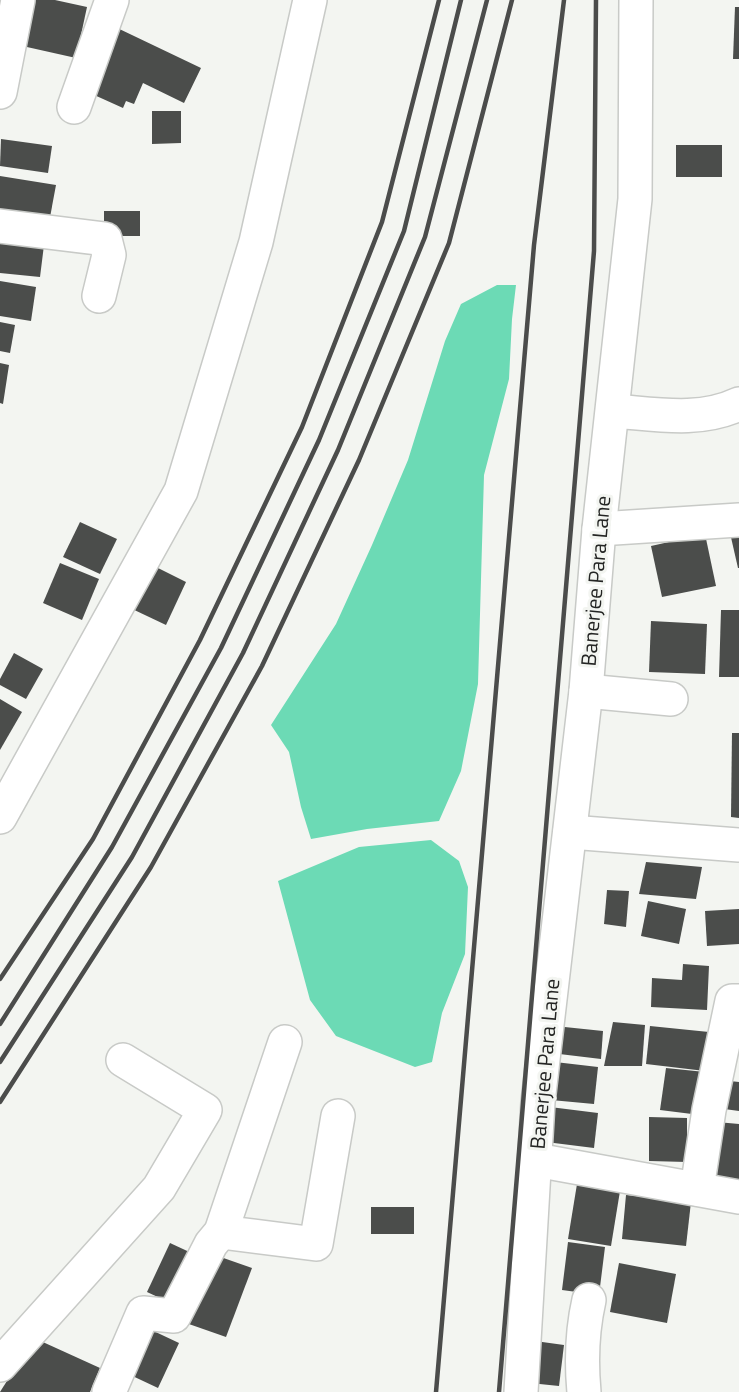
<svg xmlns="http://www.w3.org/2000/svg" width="739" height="1392" font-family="'Titillium Web',sans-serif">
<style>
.water{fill:#6cdab5}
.building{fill:#4b4d4b}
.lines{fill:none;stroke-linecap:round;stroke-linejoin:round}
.minor-casing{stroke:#c8cac7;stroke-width:36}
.minor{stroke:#fff;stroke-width:33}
.rail{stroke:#4b4c4b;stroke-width:4.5}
.labels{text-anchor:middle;stroke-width:6;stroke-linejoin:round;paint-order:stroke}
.street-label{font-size:21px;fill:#242524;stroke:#f3f5f1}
</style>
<rect width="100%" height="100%" fill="#f3f5f1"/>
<g class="water">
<path d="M497 285H516L512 319 509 379 484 475 478 684 461 771 439 821 367 829 311 839 301 807 289 752 271 725 336 624 372 545 408 460 445 341 461 304Z"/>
<path d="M431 840 459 861 468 887 465 954 442 1013 432 1062 415 1067 336 1036 310 1000 278 881 359 847Z"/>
</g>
<g class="building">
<path d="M28 0H55L87 7 76 58 18 45Z"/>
<path d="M735 7H739V59H733Z"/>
<path d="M111 25 201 68 184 103 143 83 134 104 126 101 123 108 92 94Z"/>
<path d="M152 111H181V143L152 144Z"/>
<path d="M1 139 52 146 48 173 0 166Z"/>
<rect x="676" y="145" width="46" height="32"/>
<path d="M0 176 56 185 48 228 0 220Z"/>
<rect x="104" y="211" width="36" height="25"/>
<path d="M0 240 44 245 40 277 0 273Z"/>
<path d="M0 281 36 287 31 321 0 316Z"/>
<path d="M0 322 15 325 10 353 0 351Z"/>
<path d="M0 363 9 365 3 404 0 403Z"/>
<path d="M80 522 117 539 100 574 63 557Z"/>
<path d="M739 531V568H738L730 533Z"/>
<path d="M705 534 716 586 662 597 651 546Z"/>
<path d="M60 563 99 579 82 620 43 603Z"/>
<path d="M150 564 186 582 166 625 128 607Z"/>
<path d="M721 610H739V677H719Z"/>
<path d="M651 621 707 624 705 674 649 672Z"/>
<path d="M14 653 43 669 26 699 0 685V679Z"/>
<path d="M0 699 22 712 0 750Z"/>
<path d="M732 733H739V818L731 817Z"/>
<path d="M646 862 702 867 696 899 639 894Z"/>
<path d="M607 890 629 891 626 927 604 924Z"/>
<path d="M648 901 686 909 679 944 641 936Z"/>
<path d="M739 909V944L707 946 705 911Z"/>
<path d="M683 964 709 966 707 1010 651 1007 652 978 682 980Z"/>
<path d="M613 1022 645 1025 642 1066H604Z"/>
<path d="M555 1026 603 1031 601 1059 551 1053Z"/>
<path d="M650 1026 709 1032 705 1071 646 1064Z"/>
<path d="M555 1062 598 1067 594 1104 551 1100Z"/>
<path d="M666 1068 705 1072 700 1115 660 1110Z"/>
<path d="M721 1080 739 1082V1111L717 1108Z"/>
<path d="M550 1107 598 1113 594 1148 546 1142Z"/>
<path d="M649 1117 687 1118V1162L649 1161Z"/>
<path d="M717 1122 739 1124V1180L711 1176Z"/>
<path d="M577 1184 620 1191 611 1246 568 1239Z"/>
<path d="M626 1195 691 1202 686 1246 622 1239Z"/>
<rect x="371" y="1207" width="43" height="27"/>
<path d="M568 1242 605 1247 599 1295 562 1290Z"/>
<path d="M170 1243 198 1256 175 1305 147 1292Z"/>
<path d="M212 1254 252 1268 226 1337 186 1323Z"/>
<path d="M619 1263 676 1274 667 1323 610 1312Z"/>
<path d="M145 1327 179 1343 158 1388 124 1372Z"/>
<path d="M34 1338 100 1368 90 1392H0Z"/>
<path d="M535 1341 564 1345 559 1386 530 1383Z"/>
</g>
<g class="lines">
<g class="minor-casing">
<g id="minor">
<path d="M0 92 18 0"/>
<path d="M74 107 112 0"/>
<path d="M0 226 105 239 109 255 99 296"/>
<path d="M613 411C655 414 699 423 739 404"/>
<path d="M599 529 739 520"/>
<path d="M586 691 671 699"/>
<path d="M0 817 181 491 256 242 310 0"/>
<path d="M570 832 739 845"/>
<path d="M536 1160 739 1197"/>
<path d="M697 1189 709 1110 732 1001H739"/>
<path d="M221 1232 316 1244 338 1116"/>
<path d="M0 1365 159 1188 205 1110 123 1060"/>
<path d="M109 1392 143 1313 174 1316 211 1244 221 1232 285 1042"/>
<path d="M521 1392 538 1102 586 691 599 529 635 199 636 0"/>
<path d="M584 1392C581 1360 582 1331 589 1300"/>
</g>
</g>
<use href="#minor" class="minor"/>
<g class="rail">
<path d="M0 979 93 839 200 640 302 427 382 222 439 0"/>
<path d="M0 1024 112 847 221 648 319 440 404 231 461 0"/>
<path d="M0 1062 132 857 243 653 338 450 425 237 487 0"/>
<path d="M0 1102 151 867 262 666 359 460 449 243 512 0"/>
<path d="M436 1392 534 245 564 0"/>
<path d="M499 1392 594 251 596 0"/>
</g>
</g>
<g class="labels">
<g class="street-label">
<text transform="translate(596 581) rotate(-85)" y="7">Banerjee Para Lane</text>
<text transform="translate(545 1064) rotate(-85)" y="7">Banerjee Para Lane</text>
</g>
</g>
</svg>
